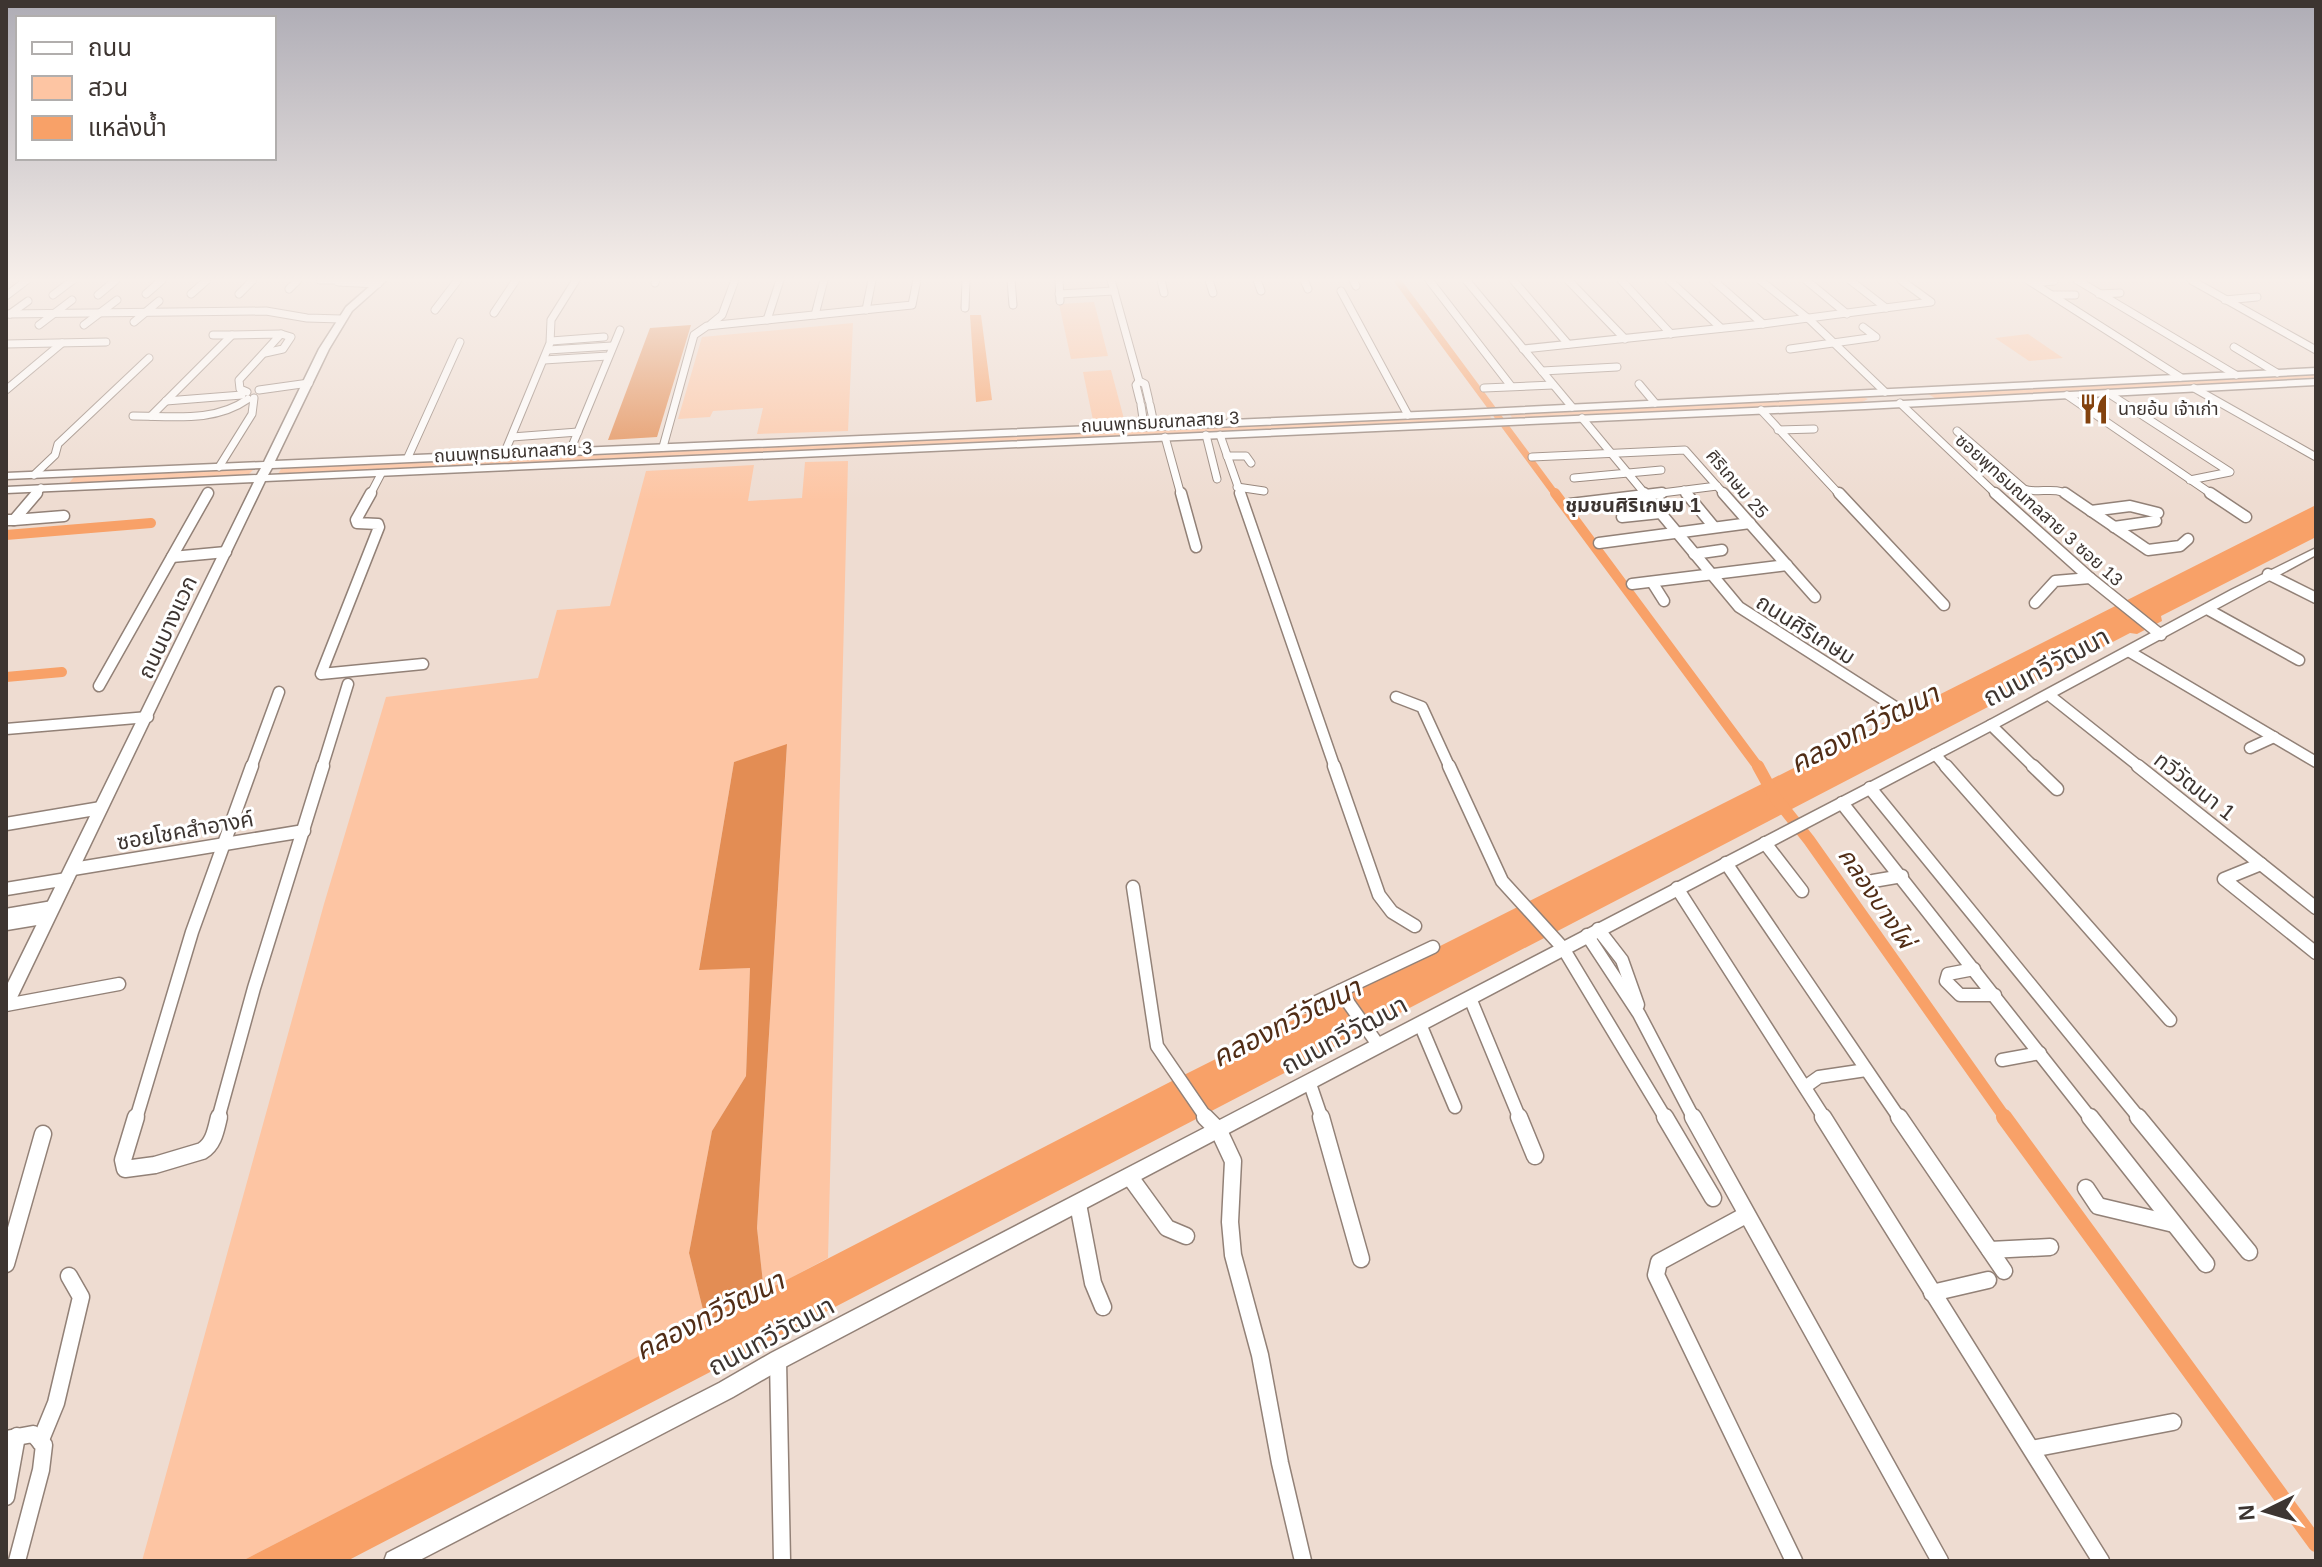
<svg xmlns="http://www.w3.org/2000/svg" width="2322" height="1567" font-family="Helvetica,'Noto Sans Thai',sans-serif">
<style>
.green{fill:#fdc5a3}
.forest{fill:#e38d54}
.water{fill:#f8a168}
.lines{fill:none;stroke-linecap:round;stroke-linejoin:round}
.canal-far3{stroke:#f8a168;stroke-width:7}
.canal-far2{stroke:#f8a168;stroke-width:10}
.canal-far1{stroke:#f8a168;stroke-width:12}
.canal{stroke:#f8a168;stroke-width:16}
.minor-far3-casing{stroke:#928177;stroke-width:9}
.minor-far2-casing{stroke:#928177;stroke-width:13}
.minor-far1-casing{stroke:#928177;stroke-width:15}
.minor-casing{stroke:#928177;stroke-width:19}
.major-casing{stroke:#928177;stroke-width:3}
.minor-far3{stroke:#fff;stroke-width:7}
.minor-far2{stroke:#fff;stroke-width:10}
.minor-far1{stroke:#fff;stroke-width:12}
.minor{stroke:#fff;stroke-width:16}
.major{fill:#fff;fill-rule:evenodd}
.labels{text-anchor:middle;stroke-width:6;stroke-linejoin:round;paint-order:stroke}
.far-poi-label{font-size:18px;fill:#3d3531;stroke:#fff;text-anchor:start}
.far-street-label{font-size:18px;fill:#3d3531;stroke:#fff}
.far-neighbourhood-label{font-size:20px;font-weight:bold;fill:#3d3531;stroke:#fff}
.street-label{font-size:22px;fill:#3d3531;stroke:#fff}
.water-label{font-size:24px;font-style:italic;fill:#512d16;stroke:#fff}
.near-street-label{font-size:26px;fill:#3d3531;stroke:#fff}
.near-water-label{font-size:28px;font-style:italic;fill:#512d16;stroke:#fff}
</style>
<rect width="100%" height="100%" fill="#eedcd1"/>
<g class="green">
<path d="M1094 302 1108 356 1071 359 1059 304Z"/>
<path d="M853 323 848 431 757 434 763 408 713 411 710 417 678 419 702 337Z"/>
<path d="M2028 334 2063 358 2029 361 1995 338Z"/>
<path d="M1111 370 1124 419 1093 420 1083 372Z"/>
<path d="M2316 373V380L2301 381 1935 398 1928 394Z"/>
<path d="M1860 396 1868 399 1862 402 1513 420 1510 414Z"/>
<path d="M1489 414 1493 421 450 467 449 464 456 460Z"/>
<path d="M446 459 443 467 278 474 283 466Z"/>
<path d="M848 461 828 1258 764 1292 757 1228 787 745 734 762 699 969 750 968 746 1076 712 1131 689 1253 706 1322 242 1561H142L324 904 386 697 538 678 557 610 610 606 646 471 754 465 748 501 802 498 805 462Z"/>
<path d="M254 469 246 477 69 483 74 477Z"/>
</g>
<g class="forest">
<path d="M691 325 657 437 608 440 650 328Z"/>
<path d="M787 744 757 1228 764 1292 706 1322 689 1253 712 1131 746 1076 750 968 699 970 734 762Z"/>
</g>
<g class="water">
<path d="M970 315H981L992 400 976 402Z"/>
<path d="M2316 505V537L2161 616 2162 621 2137 634 2130 633 347 1561H242L1170 1082Z"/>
</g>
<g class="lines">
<path class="canal-far3" d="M1397 280 1556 495"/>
<g class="canal-far2">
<path d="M1555 493 1759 768"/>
<path d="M6 535 151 523"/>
<path d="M6 677 62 672"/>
</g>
<path class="canal-far1" d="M1758 766 1775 797 1809 840 2006 1119"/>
<path class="canal" d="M2004 1117 2316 1544"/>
<g class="minor-far3-casing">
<g id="minor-far3">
<path d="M320 280H342"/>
<path d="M1011 280 1013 305"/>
<path d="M1059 280 1060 301"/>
<path d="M1111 280 1139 381 1145 384 1149 401"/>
<path d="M1161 280 1164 293"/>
<path d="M1209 280 1213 293"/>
<path d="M1257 280 1261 291"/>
<path d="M1304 280 1308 289"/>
<path d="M1353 280 1356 286"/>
<path d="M1429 280 1511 386"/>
<path d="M1466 280 1572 407"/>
<path d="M1513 280 1568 344"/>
<path d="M1568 280 1625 339"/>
<path d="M1621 280 1671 334"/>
<path d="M1669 280 1721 328"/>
<path d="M1713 280 1763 324"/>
<path d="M1760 280 1810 320 1885 392"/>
<path d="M1806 280 1847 314"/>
<path d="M1850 280 1886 308"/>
<path d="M2028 280 2180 377"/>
<path d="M2077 280 2236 375"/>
<path d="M2191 280 2316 350"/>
<path d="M338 282 378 284"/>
<path d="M655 283 656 280"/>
<path d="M2033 283 2054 281"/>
<path d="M289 289 298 280"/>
<path d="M1341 291 1408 415"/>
<path d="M146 294 162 280"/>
<path d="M191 294 207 280"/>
<path d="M239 294 253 280"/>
<path d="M1059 294 1114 291"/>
<path d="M2099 294 2120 293"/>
<path d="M53 295 73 280"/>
<path d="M98 295 116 280"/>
<path d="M2052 295H2075"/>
<path d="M6 296 27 280"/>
<path d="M2225 300 2257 297"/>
<path d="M965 308 966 280"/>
<path d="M435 310 458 280"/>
<path d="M866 310 872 280"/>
<path d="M494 313 516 280"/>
<path d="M6 314 266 311 307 318 341 319"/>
<path d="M10 314 28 301"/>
<path d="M815 315 824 280"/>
<path d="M767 320 780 280"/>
<path d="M134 322 159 301"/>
<path d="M711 324 722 315 735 280"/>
<path d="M39 325 72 300"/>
<path d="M84 325 117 300"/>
<path d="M213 335H232"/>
<path d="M551 341 604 337"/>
<path d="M6 344 106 342"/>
<path d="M2234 347 2277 373"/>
<path d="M1523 349 1763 324 1931 302 1901 280"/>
<path d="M1790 349 1876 337 1863 327"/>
<path d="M548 350 612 346"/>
<path d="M265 353 283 349 291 337 281 334"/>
<path d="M544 360 608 356"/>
<path d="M1542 371 1617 367"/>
<path d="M1139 381 1136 385 1140 401"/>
<path d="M1639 384 1655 403"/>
<path d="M1484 388 1553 385"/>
<path d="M2194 388 2316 457"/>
<path d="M6 390 62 343"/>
<path d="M259 390 309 383"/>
<path d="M2108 393 2230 472 2190 480"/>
<path d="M2067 395 2213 495"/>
<path d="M166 401 242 395"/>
<path d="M1900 403 1997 495"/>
<path d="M1141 405 1144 425"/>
<path d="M1150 405 1154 424"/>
<path d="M1761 410 1840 495"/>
<path d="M133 416C172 416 214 423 248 399"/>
<path d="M151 416 232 335 281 334 239 380 240 389 247 392"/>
<path d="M1582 418 1646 495"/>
<path d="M1778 430 1814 429"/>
<path d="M1957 431 2024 489C2038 494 2056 486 2068 495"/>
<path d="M1206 435 1217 479"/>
<path d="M1220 435 1241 495"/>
<path d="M512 437 578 432"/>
<path d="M1165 437 1181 495"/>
<path d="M663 447 694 335 707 326 912 305 917 280"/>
<path d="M570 451 620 330"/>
<path d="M504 454 550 343 551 320 576 280"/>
<path d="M1227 456H1246L1251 463"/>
<path d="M408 457 460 342"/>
<path d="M1532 457 1685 450 1725 495"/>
<path d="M219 467 252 414 254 398"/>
<path d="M34 475 55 455 58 444 149 358"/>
<path d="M1574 478 1661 470"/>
<path d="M1237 487 1264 491"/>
<path d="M1684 490 1688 495"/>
<path d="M35 495 41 488"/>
<path d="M370 495 381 474"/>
<path d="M1646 495 1717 486"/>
</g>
</g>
<g class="minor-far2-casing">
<g id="minor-far2">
<path d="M371 493 356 520 357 523 378 524 379 527 321 674 423 664"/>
<path d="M1181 493 1196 547"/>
<path d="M1240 493 1335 768"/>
<path d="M1644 493 1739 607 1900 710"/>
<path d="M1686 493 1714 527"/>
<path d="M1723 493 1815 597"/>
<path d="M1839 493 1944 605"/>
<path d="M1995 493 2090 578 2161 635"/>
<path d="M2065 493 2148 550 2180 546 2188 539"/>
<path d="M2210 493 2246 517"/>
<path d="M1570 504 1662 493"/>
<path d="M2091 511 2130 506 2158 513"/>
<path d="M1622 517 1660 513"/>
<path d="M6 520H14L37 493"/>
<path d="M14 520 64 516"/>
<path d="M2114 527 2156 521"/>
<path d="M1599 543 1750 523"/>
<path d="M1694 554 1722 550"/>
<path d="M172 557 226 552"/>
<path d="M2268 574 2316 598"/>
<path d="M1652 582 1664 601"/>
<path d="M1632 584 1787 565"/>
<path d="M2035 603 2055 581 2090 578"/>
<path d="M2207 609 2299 660"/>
<path d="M2130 652 2316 762"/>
<path d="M99 686 208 493"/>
<path d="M2049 695 2141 768"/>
<path d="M1396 697 1422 707 1450 768"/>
<path d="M1991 725 2035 768"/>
<path d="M6 729 148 717"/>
<path d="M2250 748 2274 737"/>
<path d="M1935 754 1947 768"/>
<path d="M251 768 279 692"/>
<path d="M322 768 348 684"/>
</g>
</g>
<g class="minor-far1-casing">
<g id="minor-far1">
<path d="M1334 766 1379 895 1392 912 1415 926"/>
<path d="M1449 766 1502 881 1563 948 1666 1119"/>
<path d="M1946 766 2170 1020"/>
<path d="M2033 766 2057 789"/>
<path d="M2138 766 2316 908"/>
<path d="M1870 788 2140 1119"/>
<path d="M1842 803 2091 1119"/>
<path d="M6 824 101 808"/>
<path d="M1765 843 1802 891"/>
<path d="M1726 863 1900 1119"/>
<path d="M2261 864 2224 879 2316 953"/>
<path d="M73 869 304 831"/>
<path d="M1873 881 1902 876"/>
<path d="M1133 887 1157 1046 1207 1119"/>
<path d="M1677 888 1825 1119"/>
<path d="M6 889 67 879"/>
<path d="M6 915 53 907"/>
<path d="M6 924 48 917"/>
<path d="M1598 929 1622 960 1638 1005"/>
<path d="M1587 935 1639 1014 1694 1119"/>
<path d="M1974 969 1948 974 1946 981 1960 995H1995"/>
<path d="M1340 991 1379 1046"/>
<path d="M1470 998 1520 1119"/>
<path d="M6 1005 119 984"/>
<path d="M1308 1006 1433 947"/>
<path d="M1420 1024 1455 1107"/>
<path d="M2002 1060 2040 1053"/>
<path d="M1310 1084 1322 1119"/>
<path d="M1805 1087 1819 1077 1866 1070"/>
<path d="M136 1119 192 932 252 766"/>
<path d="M218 1119 254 988 323 766"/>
</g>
</g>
<g class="minor-casing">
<g id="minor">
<path d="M136 1117 123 1160 125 1169 155 1165 202 1151C214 1144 216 1129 219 1117"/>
<path d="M1205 1117 1219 1131 1233 1161 1230 1222 1233 1255 1260 1355 1280 1463 1303 1561"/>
<path d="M1321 1117 1361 1259"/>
<path d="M1519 1117 1535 1156"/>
<path d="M1665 1117 1713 1198"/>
<path d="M1693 1117 1940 1561"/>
<path d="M1823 1117 2101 1561"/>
<path d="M1899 1117 2004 1271"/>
<path d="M2090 1117 2206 1264"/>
<path d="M2138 1117 2249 1252"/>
<path d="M1130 1177 1167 1228 1186 1236"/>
<path d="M2086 1188 2098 1206 2174 1224"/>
<path d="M1078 1204 1093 1283 1103 1307"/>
<path d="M1746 1215 1659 1262 1656 1275 1794 1561"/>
<path d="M1990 1250 2050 1247"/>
<path d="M6 1264 43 1134"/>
<path d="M1932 1293 1988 1280"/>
<path d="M778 1360 782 1561"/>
<path d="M6 1439 33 1434 44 1445 41 1470 17 1561"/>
<path d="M40 1442 56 1403 81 1297 69 1276"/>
<path d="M2032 1449 2173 1422"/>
<path d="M6 1497 17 1436"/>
</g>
</g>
<g class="major-casing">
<g id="major">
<path d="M377 280H387L352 311 329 349 275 461 1465 410 2316 368V374L1465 416 272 468 268 475 1865 403 2316 379V385L1865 409 265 481 14 1004 12 1009 6 1011V987L254 482 6 493V487L257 475 261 468 6 479V473L264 462 319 349 346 307Z"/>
<path d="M2316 548V555L1998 727 785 1367 733 1397 418 1561H384L387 1553 719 1383 771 1353 1988 721 2231 590Z"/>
</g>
</g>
<use href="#minor-far3" class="minor-far3"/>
<use href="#minor-far2" class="minor-far2"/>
<use href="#minor-far1" class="minor-far1"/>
<use href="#minor" class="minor"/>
<use href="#major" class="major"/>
</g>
<linearGradient id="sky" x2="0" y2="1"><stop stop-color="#aeacb5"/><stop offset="0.56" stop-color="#f7efea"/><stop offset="1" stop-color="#f7efea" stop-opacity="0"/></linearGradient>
<rect width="2322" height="500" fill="url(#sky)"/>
<defs>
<g id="restaurant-bare" transform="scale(2.4)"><path d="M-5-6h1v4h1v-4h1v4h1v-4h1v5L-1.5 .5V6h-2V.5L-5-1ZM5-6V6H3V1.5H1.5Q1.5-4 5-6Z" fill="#83420e" stroke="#fff" stroke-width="2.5" paint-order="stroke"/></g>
</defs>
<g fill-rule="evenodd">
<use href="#restaurant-bare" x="2094" y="409"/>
</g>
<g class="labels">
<g class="far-poi-label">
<text x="2118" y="415">นายอ้น เจ้าเก่า</text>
</g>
<g class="far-street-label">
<text transform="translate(1160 422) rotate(-3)" y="6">ถนนพุทธมณฑลสาย 3</text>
<text transform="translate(513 452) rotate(-3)" y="6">ถนนพุทธมณฑลสาย 3</text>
<text transform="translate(1737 484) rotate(49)" y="6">ศิริเกษม 25</text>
<text transform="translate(2039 510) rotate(42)" y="6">ซอยพุทธมณฑลสาย 3 ซอย 13</text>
</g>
<g class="far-neighbourhood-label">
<text x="1633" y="512">ชุมชนศิริเกษม 1</text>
</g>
<g class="street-label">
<text transform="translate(167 627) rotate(-65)" y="8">ถนนบางแวก</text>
<text transform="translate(1806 629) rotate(32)" y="8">ถนนศิริเกษม</text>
<text transform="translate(2195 786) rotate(38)" y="8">ทวีวัฒนา 1</text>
<text transform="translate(185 830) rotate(-10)" y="8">ซอยโชคสำอางค์</text>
</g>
<g class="water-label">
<text transform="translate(1876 898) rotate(56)" y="8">คลองบางไผ่</text>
</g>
<g class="near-street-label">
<text transform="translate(2046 667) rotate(-28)" y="9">ถนนทวีวัฒนา</text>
<text transform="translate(1344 1035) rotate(-28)" y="9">ถนนทวีวัฒนา</text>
<text transform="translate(771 1336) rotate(-28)" y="9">ถนนทวีวัฒนา</text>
</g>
<g class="near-water-label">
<text transform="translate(1864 728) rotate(-27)" y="10">คลองทวีวัฒนา</text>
<text transform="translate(1286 1022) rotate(-27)" y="10">คลองทวีวัฒนา</text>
<text transform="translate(709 1315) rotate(-27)" y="10">คลองทวีวัฒนา</text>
</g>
</g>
<rect width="2322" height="1567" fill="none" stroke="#3d3531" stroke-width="16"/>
<rect x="16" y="16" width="260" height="144" fill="#ffffff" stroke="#b1aead" stroke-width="2"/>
<rect x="32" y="42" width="40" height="12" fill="#ffffff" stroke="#b1aead" stroke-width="2"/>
<text x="88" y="56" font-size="24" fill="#3d3531">ถนน</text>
<rect x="32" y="76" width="40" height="24" fill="#fdc5a3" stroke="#b1aead" stroke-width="2"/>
<text x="88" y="96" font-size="24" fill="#3d3531">สวน</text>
<rect x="32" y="116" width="40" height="24" fill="#f8a168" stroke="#b1aead" stroke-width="2"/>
<text x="88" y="136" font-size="24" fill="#3d3531">แหล่งน้ำ</text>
<g transform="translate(2266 1511) rotate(265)" stroke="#ffffff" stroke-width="6" paint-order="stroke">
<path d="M0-6L14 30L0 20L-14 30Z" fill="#3d3531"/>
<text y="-12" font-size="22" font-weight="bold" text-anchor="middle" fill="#3d3531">N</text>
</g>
</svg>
